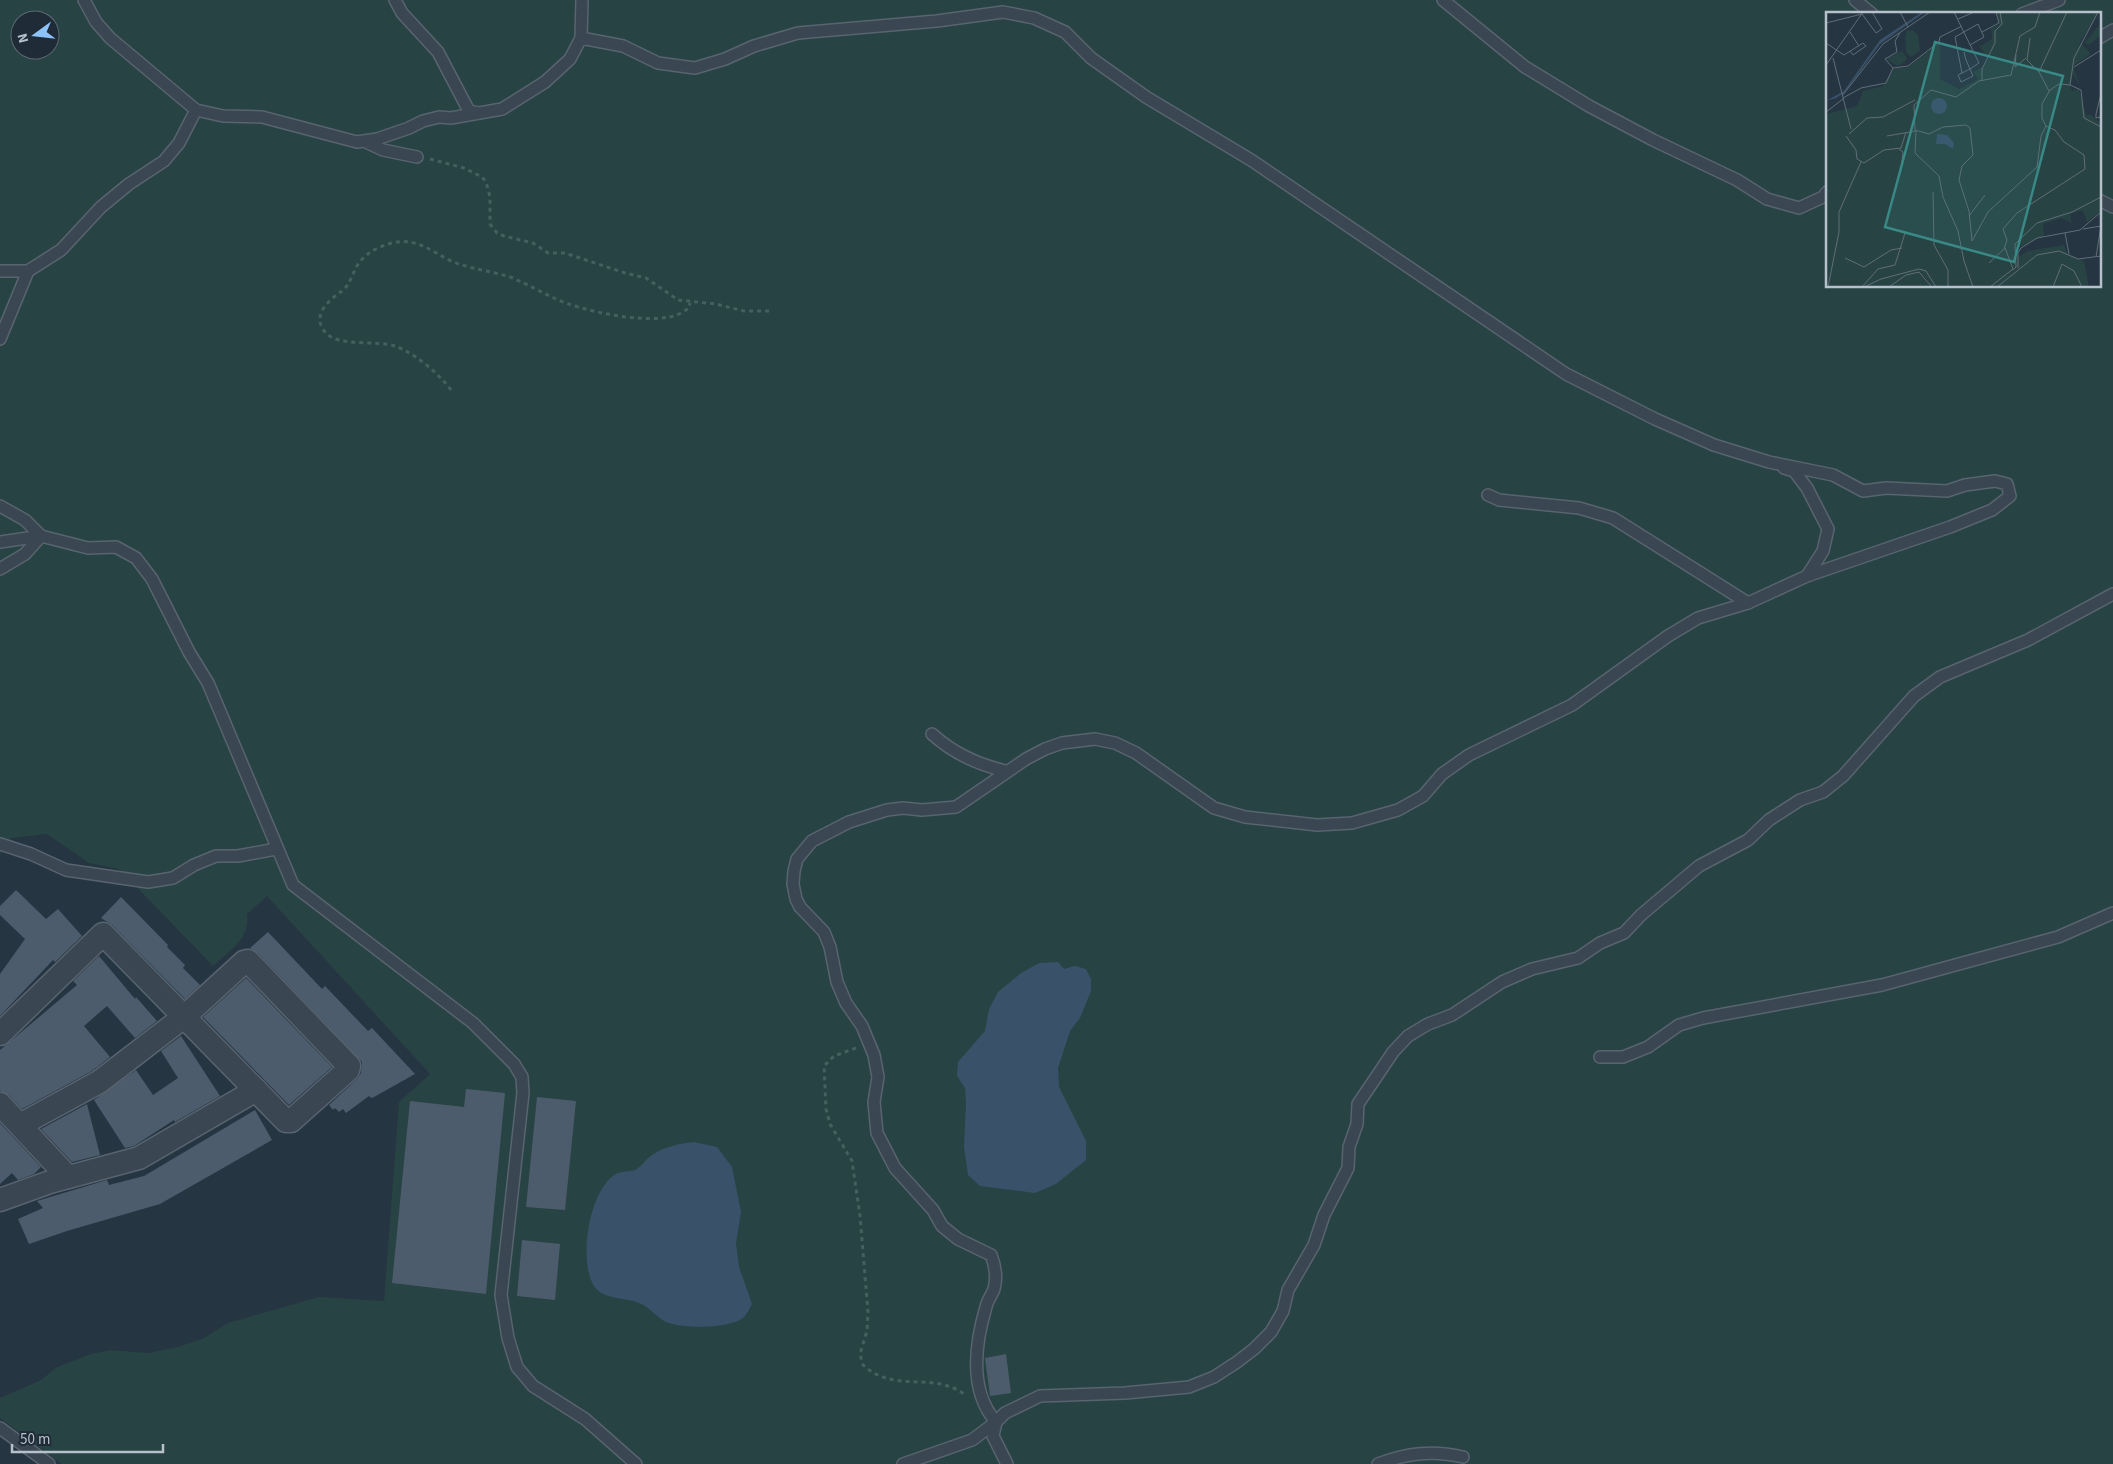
<svg xmlns="http://www.w3.org/2000/svg" width="2113" height="1464" font-family="'Source Sans 3',sans-serif">
<style>
.green{fill:#284343;fill-rule:evenodd}
.water{fill:#39526a}
.building{fill:#4c5c6c}
.lines{fill:none;stroke-linecap:round;stroke-linejoin:round}
.lane-casing{stroke:#58646f;stroke-width:14}
.street-casing{stroke:#58646f;stroke-width:25}
.path{stroke:#465f5f;stroke-width:3;stroke-dasharray:4 4;stroke-linecap:butt}
.lane{stroke:#3a4652;stroke-width:11}
.street{stroke:#3a4652;stroke-width:22}
.inset-road{fill:none;stroke:#606d79;stroke-width:1}
.view{fill:#398986;fill-opacity:0.15;stroke:#398986;stroke-width:2.5}
.inset-edge{fill:none;stroke:#b7c1cc;stroke-width:2.5}
</style>
<rect width="100%" height="100%" fill="#263542"/>
<path class="green" d="M0 0H2113V1464H62L0 1418V1398L41 1380 57 1367 91 1354 110 1350 148 1353 178 1347 204 1338 228 1323 319 1297 384 1301 399 1102 430 1074 267 896 247 914C250 940 230 950 213 966L119 869 89 863 47 834 12 838 5 844 0 856ZM1827 14H2099V286H1827ZM20 20H50V50H20Z"/>
<g class="water">
<path d="M1058 962 1064 969 1075 966 1086 969 1091 979V991L1080 1018 1070 1031 1058 1068 1059 1087 1086 1141V1160L1056 1184 1035 1193 980 1186 968 1175 964 1147 966 1104 965 1088 957 1076 958 1062 985 1031 989 1009 998 992 1021 973 1039 963Z"/>
<path d="M694 1142 717 1147 732 1167 741 1212 736 1243 739 1267 752 1304C750 1308 747 1314 744 1317 731 1329 682 1329 666 1322 656 1317 650 1307 639 1303 625 1297 603 1300 594 1286 578 1261 589 1189 616 1174 621 1171 629 1172 635 1170 641 1167 646 1159 652 1155 665 1146 679 1144 694 1142Z"/>
</g>
<g class="building">
<path d="M16 890 46 919 58 909 82 936 55 962 53 960 0 1016V974L25 939 0 915V906Z"/>
<path d="M121 897 168 945 167 947 185 965 183 968 200 985 185 999 112 925 101 918Z"/>
<path d="M268 932 322 989 325 986 368 1031 372 1028 415 1074 374 1097 371 1098 369 1096 346 1113 343 1109 339 1112 335 1108 333 1110 329 1105 357 1079 361 1073 362 1062 257 952 250 948Z"/>
<path d="M99 956 135 999 136 997 157 1021 135 1038 107 1006 84 1026 110 1057 92 1071 22 1109 9 1095 0 1091V1050L77 985 73 981Z"/>
<path d="M246 978 332 1067 289 1105 203 1017Z"/>
<path d="M181 1036 220 1096 175 1122 174 1120 134 1146 125 1148 94 1100 136 1070 153 1095 178 1078 161 1051Z"/>
<path d="M466 1089 505 1093 486 1294 392 1283 410 1101 464 1107Z"/>
<path d="M537 1097 576 1101 565 1210 526 1207Z"/>
<path d="M87 1104 100 1155 72 1162 41 1129Z"/>
<path d="M255 1110 272 1140 160 1204 67 1231 29 1244 18 1219 43 1208 37 1201 107 1180 109 1185 144 1176Z"/>
<path d="M0 1123 41 1167 34 1174 18 1180 12 1173 0 1184Z"/>
<path d="M522 1240 560 1244 555 1300 517 1296Z"/>
<path d="M1006 1354 1011 1393 990 1396 985 1358Z"/>
</g>
<g class="lines">
<g class="lane-casing">
<g id="lane">
<path d="M84 0 96 22 110 38 196 110 223 116 262 117 357 142 377 139 409 128 423 121 439 117 451 118 502 109 545 82 570 59 581 38 623 46 658 63 695 68 725 59 754 46 798 33 937 21 1003 12 1034 18 1065 32 1091 58 1146 97 1251 160 1566 374 1655 419 1714 445 1769 462 1833 475 1863 491 1886 488 1947 491 1965 485 1995 481 2007 484 2010 496 1992 510 1950 527 1807 576 1748 603 1698 618 1668 636 1572 705 1469 755 1442 774 1423 796 1398 810 1352 823 1317 825 1245 817 1214 808 1136 753 1115 743 1095 739 1062 743 1045 749 1026 759 956 807 922 810 903 808 887 810 849 822 812 841 797 859 794 871 793 884 796 899 800 907 824 932 830 947 837 982 846 1003 862 1026 874 1055 878 1077 874 1102 877 1133 895 1168 933 1210 942 1226 958 1239 991 1255C995 1265 997 1278 994 1289 992 1295 987 1301 986 1307 975 1344 969 1391 996 1422L972 1440 903 1464"/>
<path d="M395 0 402 13 438 52 469 111 479 113"/>
<path d="M1443 0 1525 67 1589 106 1653 140 1737 180 1767 199 1799 208 1823 197 1827 192"/>
<path d="M1855 0 1872 14"/>
<path d="M2022 14 2059 0"/>
<path d="M581 38 582 0"/>
<path d="M2099 38 2113 30"/>
<path d="M366 142 383 150 417 157"/>
<path d="M2099 200 2113 207"/>
<path d="M0 271H28L61 250 101 207 129 184 164 161 179 143 196 110"/>
<path d="M0 339 28 271"/>
<path d="M1784 468 1794 471 1807 488 1828 529 1823 551 1807 576"/>
<path d="M1488 495 1499 500 1579 508 1613 518 1748 603"/>
<path d="M0 506 25 520 41 536 25 554 0 569"/>
<path d="M0 542 41 536 88 548 116 547 136 558 152 579 189 652 208 683 293 885 473 1023 514 1064 522 1077 523 1093 501 1295 508 1338 517 1367 533 1386 585 1419 636 1464"/>
<path d="M932 734C953 753 979 765 1006 771"/>
<path d="M0 844 31 854 66 870 148 882 173 878 194 865 216 856H238L276 849"/>
<path d="M1600 1057H1623L1648 1047 1679 1025 1703 1018 1882 985 2058 937 2113 913"/>
<path d="M0 1428 49 1464"/>
<path d="M1007 1464 993 1436 996 1422 1005 1413 1040 1396 1125 1393 1189 1387 1214 1377 1237 1362 1254 1349 1271 1332 1283 1311 1288 1290 1314 1245 1324 1215 1348 1168 1349 1147 1357 1124 1358 1104 1393 1052 1408 1036 1428 1024 1452 1015 1502 982 1532 969 1578 958 1600 943 1624 933 1641 915 1699 866 1748 840 1769 820 1800 800 1823 792 1843 776 1914 696 1940 677 2028 640 2113 594"/>
<path d="M1378 1464C1407 1453 1433 1450 1463 1457"/>
</g>
</g>
<g class="street-casing">
<g id="street">
<path d="M0 1034 103 934 286 1121H291L348 1070 349 1066 248 961 244 962 185 1016 99 1082 20 1125"/>
<path d="M0 1104 68 1177"/>
<path d="M0 1200 50 1182 139 1158 256 1090"/>
</g>
</g>
<g class="path">
<path d="M430 159 464 168 482 177 486 182 490 197V224L497 233 504 236 533 243 548 253H565L625 273 646 278 678 300 716 304 744 311H772"/>
<path d="M451 390C438 373 416 354 395 346 376 340 339 347 326 333 310 316 329 300 342 291 349 285 350 280 354 272 360 256 376 247 392 243 416 237 431 251 451 261 470 269 491 271 510 277 525 283 539 291 554 298 581 311 640 323 669 317 677 316 683 312 689 308L690 303"/>
<path d="M856 1048 834 1056 824 1066 826 1109 830 1124 852 1161 860 1216 868 1312 867 1331 860 1354 863 1365C895 1394 932 1371 964 1394"/>
</g>
<use href="#lane" class="lane"/>
<use href="#street" class="street"/>
</g>
<g transform="translate(1826 12)">
<rect width="275" height="275" fill="#263542"/>
<path d="M171 0H274L254 30 265 42 247 54 254 74 247 62 244 74 246 79 253 76 260 103H265L275 111V199L261 210 257 199H252L244 202 246 211 235 206 217 212 218 224 194 235 191 240 192 245 202 239 238 233 241 241 258 249 263 275H107L94 259 105 275H0V102L31 94 37 79 57 74 67 57 82 55 114 30V67L133 77 152 67 147 60 158 54 163 46 153 35 166 27 165 16 173 13 174 22ZM273 13 275 24 262 33 259 30ZM87 18 92 23 94 39 85 45 80 40 79 25 81 19ZM76 39 81 46 79 50 71 54 60 47Z" fill="#284343"/>
<path d="M96 0H99L54 32 19 80 10 86 0 89 18 79 54 28ZM105 94a8 8 0 1 1 16 0a8 8 0 1 1-16 0ZM111 122 121 123 128 131 127 137 119 132H110Z" fill="#39526a"/>
<path class="inset-road" d="M74 0 82 15M128 0 153 51 144 57 132 63 135 70 147 64 144 57 140 48 138 40M214 0 209 15 194 24 185 63 153 69 130 85 105 78 88 93 89 118 103 122 117 115 140 113 144 116 147 143 136 154 133 168 143 199 146 229 162 200 211 155 215 124 220 114 216 106V92L224 78 233 72 244 73M272 0 248 46 244 73 255 78 258 106 275 115M132 7 146 1M0 11 36 2 50 21 56 17 46 0M24 20 33 34M156 20 173 11 170 0M204 26 201 48 213 60M0 31 18 43 37 31 40 34 27 43 24 39M190 43 189 55 200 46M7 46 25 117M0 53 37 0M248 55 275 38M67 56 82 54 113 30 114 25 136 14M136 61 129 25 152 12 158 25 144 33M156 69V57L169 31V19L176 12 174 0M223 79 213 60 241 0M275 82 270 102V106L275 105M16 84 57 32 104 0M17 86 35 76 60 71 67 56 59 47 71 40 69 29 74 21M0 100 17 87M23 122 41 106 57 105 89 88M20 124 30 138 31 147 38 151 58 138 75 136 80 120M61 124 90 119 89 141 113 164 117 185 132 219 138 249 147 275M73 137 77 140 75 159M107 180 108 233 122 258V275M143 204 159 183M257 217 275 214 270 245M239 221 243 242M19 246 38 255 65 238 76 236M163 251 178 237 181 228 177 217 191 201 259 157 258 143 238 130 229 118 220 114M192 256V241L195 236 211 226 254 218 275 200M187 258 190 255 189 232 211 211 246 200 275 185M2 275 13 220V200L35 150M36 275 52 257 69 253 79 221M38 275 55 267 93 257 100 259 110 275M63 275 80 263 93 260 106 275M164 275 187 257 179 236M171 275 211 243 233 239 252 247 275 244M227 275 236 252 248 259 256 275"/>
<path class="view" d="M109 30 237 64 188 250 59 215Z"/>
<rect width="275" height="275" class="inset-edge"/>
</g>
<g transform="translate(35 35) rotate(255)"><circle r="24" fill="#1f2b37" stroke="#5c6773"/>
<path d="M0-4L9 19L0 12L-9 19Z" fill="#8dc3fb"/>
<text y="-8" font-size="14" font-weight="bold" text-anchor="middle" fill="#b7c1cc">N</text>
</g>
<path d="M12 1444v8h151v-8" fill="none" stroke="#b7c1cc" stroke-width="2.5"/>
<text x="20" y="1444" font-size="15" fill="#b7c1cc" stroke="#1f2b37" stroke-width="4" paint-order="stroke">50 m</text>
</svg>
